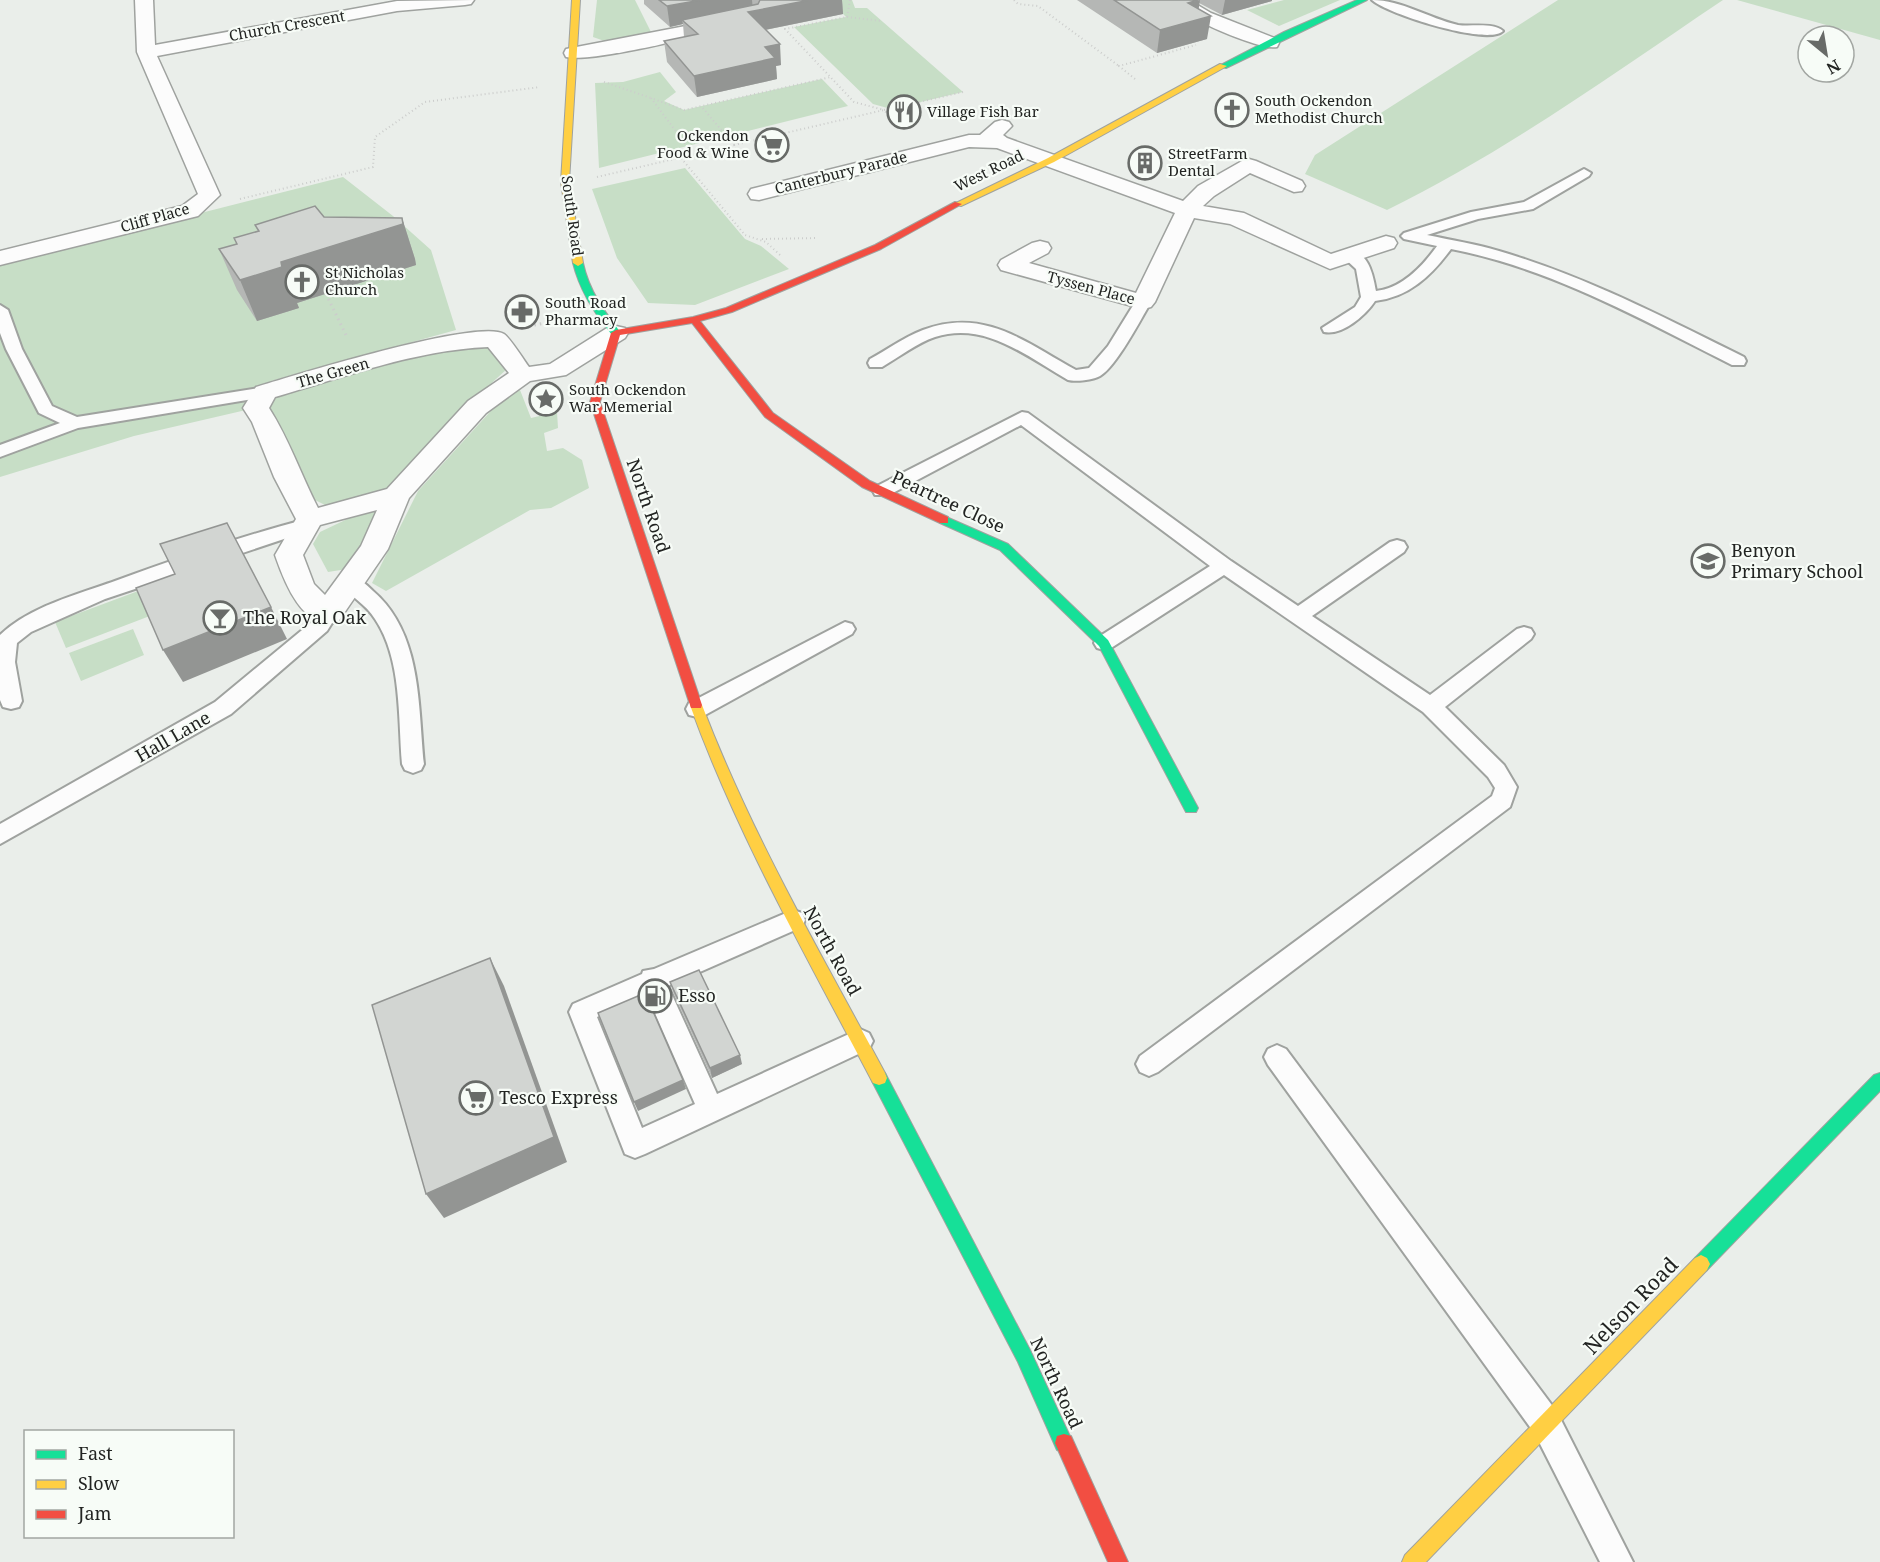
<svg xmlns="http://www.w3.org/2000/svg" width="1880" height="1562" font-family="'Noto Serif',serif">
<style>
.green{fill:#c7dec6}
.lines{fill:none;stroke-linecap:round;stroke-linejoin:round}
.lane-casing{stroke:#9fa29f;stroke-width:4}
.street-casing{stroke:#9fa29f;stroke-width:3}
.fast-casing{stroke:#9fa29f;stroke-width:2}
.slow-casing{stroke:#9fa29f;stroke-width:2}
.jam-casing{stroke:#9fa29f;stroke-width:2}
.path-far1{stroke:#cccdcc;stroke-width:2;stroke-dasharray:1 3;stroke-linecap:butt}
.path{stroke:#cccdcc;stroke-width:3;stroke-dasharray:1.5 4;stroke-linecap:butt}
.lane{fill:#fcfcfc;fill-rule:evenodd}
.street{fill:#fcfcfc;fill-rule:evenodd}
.fast{fill:#16e098;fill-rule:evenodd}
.slow{fill:#ffcf43;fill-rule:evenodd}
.jam{fill:#f24e42;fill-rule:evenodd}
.wall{fill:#b5b7b5}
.shaded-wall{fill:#939593}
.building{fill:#d2d5d2;stroke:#939593;stroke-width:1.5}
.labels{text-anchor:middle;stroke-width:4.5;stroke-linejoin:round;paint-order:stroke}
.far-street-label{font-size:15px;fill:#222422;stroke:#f7fcf7}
.far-poi-label{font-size:15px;fill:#222422;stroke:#f7fcf7;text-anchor:start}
.street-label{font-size:18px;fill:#222422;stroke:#f7fcf7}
.poi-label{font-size:18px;fill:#222422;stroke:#f7fcf7;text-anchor:start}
.near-street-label{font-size:21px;fill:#222422;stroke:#f7fcf7}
</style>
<rect width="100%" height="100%" fill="#eaeeea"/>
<g class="green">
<path d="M597 0H635L652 34 610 43 593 37Z"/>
<path d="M830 0H852L855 8H867L963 92 891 109 873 104 794 27 846 17Z"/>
<path d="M1284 0H1340L1279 26 1247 10Z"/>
<path d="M1558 0H1723C1614 73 1506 152 1387 210L1305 174 1315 155Z"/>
<path d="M1737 0H1880V40Z"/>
<path d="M660 72 676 92 664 101 684 110 822 79 848 106 599 168 595 83 623 82Z"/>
<path d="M685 168 745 239 761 246 789 269 695 305 648 303 617 258 592 189Z"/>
<path d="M343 177 393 216 431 250 456 330 271 381 246 410 134 436 0 477V264Z"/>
<path d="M488 346 508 368 436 434 398 482 364 499 333 509 315 500 267 408 277 397 296 387 445 347Z"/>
<path d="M520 390 531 418 557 412 558 428 544 433 547 451 563 448 582 460 589 488 551 508 530 510 386 591 372 583 418 491 499 402Z"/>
<path d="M372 510 380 512V520L347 569 328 572 313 544 320 532 360 513Z"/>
<path d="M165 581 176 606 66 648 55 622Z"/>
<path d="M133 629 144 655 81 681 69 653Z"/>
</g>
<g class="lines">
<g class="lane-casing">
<g id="lane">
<path d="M1372 0C1402 0 1428 18 1458 25 1471 27 1493 22 1503 31 1488 46 1387 14 1372 0Z"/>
<path d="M1584 169 1591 173 1589 176 1533 209 1478 219 1427 235C1451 240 1476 244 1499 251 1585 276 1665 318 1744 357L1746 361 1744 365H1732C1643 320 1550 268 1451 249 1431 276 1409 297 1375 301 1366 315 1342 336 1324 332L1322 328 1355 307 1361 297 1356 269 1342 256 1345 253C1368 247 1373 275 1376 291 1402 288 1422 267 1437 246L1404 239 1401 236 1404 233 1471 212 1524 202Z"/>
<path d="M1143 297 1151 302C1141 319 1116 367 1100 376 1093 380 1076 382 1068 380 1026 356 985 321 935 337 917 343 899 357 882 367H870L868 363 870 359C887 350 904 337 923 330 984 307 1025 342 1076 370L1089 368 1108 346 1137 299Z"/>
<path d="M0 305 8 310 22 349 52 406 77 417 265 387 271 388 274 392 271 396 265 397 78 428 0 457V445L60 423 39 413 6 349 0 333Z"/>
<path d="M1022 412 1028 413 1231 561 1298 606 1390 542 1397 540 1404 542 1407 547 1404 552 1312 616 1430 695 1517 629 1524 627 1531 629 1534 634 1531 639 1445 707 1504 765 1517 787 1510 807 1158 1072 1149 1076 1140 1072 1136 1064 1140 1056 1492 796 1495 788 1488 777 1423 712 1224 575 1111 648 1104 650 1097 648 1094 643 1097 638 1210 566 1021 425 889 495H875L873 491 875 487Z"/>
<path d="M307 519 314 521 317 525 314 529 105 599 31 632 17 643 15 662 22 701 19 707 11 709 3 707 0 700V635C29 607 78 594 115 581 178 558 242 536 307 519Z"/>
<path d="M350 575C359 578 366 584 373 591 422 633 418 705 424 764L421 770 413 773 405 770 402 764C398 717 402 659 375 619 366 604 349 596 340 582L343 577Z"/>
<path d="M327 608 334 610 337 615 327 631 231 714 0 844V824L215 702 313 621 320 610Z"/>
<path d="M845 622 852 624 855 629 852 634 705 715 697 717 689 715 686 709 689 703Z"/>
<path d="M793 910 802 913 805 920 802 927 668 986 717 1094 860 1029 869 1033 873 1041 869 1049 645 1154 635 1158 625 1154 569 1012 573 1004 642 974 643 971 654 969ZM647 995 695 1104 642 1128 597 1017Z"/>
<path d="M1277 1045 1286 1049 1557 1412 1633 1562H1600L1535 1434 1268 1065 1264 1057 1268 1049Z"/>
</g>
</g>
<g class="street-casing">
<g id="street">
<path d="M135 0H153L155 45 397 1 474 0 471 4 465 5 397 11 157 56 220 195 198 216 0 265V251L182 206 198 194 137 52Z"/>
<path d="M1167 0H1189L1211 13 1277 39 1279 43 1277 47C1260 51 1178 15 1167 0Z"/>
<path d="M727 18 733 19 736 23 733 27C703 35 591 63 566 57L564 53 566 49Z"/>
<path d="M1002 120 1009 122 1012 126 1003 135 1007 138 1183 201 1198 186 1242 161 1249 159 1256 161 1302 181 1305 186 1302 191 1294 192 1250 173 1214 196 1203 206 1244 213 1331 254 1386 236 1394 238 1397 243 1394 248 1330 269 1230 224 1194 218 1155 302 1151 307 1143 309 1001 270 998 265 1001 260 1032 243 1040 241 1048 243 1051 248 1048 253 1029 263 1136 293 1175 213 997 148 969 147 759 200 751 199 748 194 751 189 969 135H980L995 122Z"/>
<path d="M616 326 625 328 628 333 625 338 566 375 530 381 486 413 409 498 388 549 338 622C303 632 284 581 275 555L296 519 274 477 252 422 243 408 256 387C292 376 479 318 504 334 511 339 523 359 529 367L550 364 607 328ZM488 347 509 373 468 401 387 489 318 508C301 475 289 439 269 408L275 397C344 377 416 350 488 347ZM377 510 361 546 325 595 314 584 303 555 320 525Z"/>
</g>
</g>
<g class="fast-casing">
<g id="fast">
<path d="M1357 0H1367L1226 68 1219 66 1284 32Z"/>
<path d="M578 260 583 263C589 291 604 311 621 333L620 335H612C594 313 580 291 573 263Z"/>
<path d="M944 516 1008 544 1108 640 1198 808 1196 812H1186L1099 646 1000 550 940 523 938 520Z"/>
<path d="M879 1071 885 1073 1030 1350 1073 1443 1071 1450 1064 1452 1057 1450 1018 1362 873 1083 871 1078 873 1073Z"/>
<path d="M1880 1073V1091L1707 1270 1701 1273 1695 1270 1692 1264 1695 1258 1874 1075Z"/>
</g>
</g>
<g class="slow-casing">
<g id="slow">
<path d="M572 0H580L569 182 583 263 578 266 573 263 561 182Z"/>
<path d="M1220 64 1227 66 1054 162 961 206 954 204 1048 158Z"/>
<path d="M696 700 702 705C751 834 820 952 885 1073L887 1078 885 1083 879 1085 873 1083C808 959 738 837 690 705Z"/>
<path d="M1701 1255 1707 1258 1710 1264 1707 1270 1426 1562H1402L1405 1555 1695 1258Z"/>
</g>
</g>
<g class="jam-casing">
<g id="jam">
<path d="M955 202 962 204 881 249 732 312 700 321 773 413 870 481 948 517V523H940L862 487 765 417 692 323 620 335 600 402 702 705 701 708H691L590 402 611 333 616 330 693 317 726 308 875 245Z"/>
<path d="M1064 1434 1071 1436 1128 1562H1108L1055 1443 1057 1436Z"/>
</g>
</g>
<g class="path-far1">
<path d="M850 0 847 17 785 29 854 102 884 110 963 92"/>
<path d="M1014 0 1018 4 1038 6 1119 66"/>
<path d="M847 17 882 21"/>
<path d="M1135 79 1119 66 1196 45"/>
<path d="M604 82 651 98"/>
<path d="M734 145 884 110 901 129"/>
<path d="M597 177 734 145 701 106"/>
<path d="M240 199 373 167 375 137 425 102 540 87"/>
<path d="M762 239 818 238"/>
<path d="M780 255 766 242 745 235 681 158 689 149 651 98 684 110 831 77"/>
</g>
<g class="path">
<path d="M326 294 347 337"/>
<path d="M529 326 566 319"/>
</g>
<use href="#lane" class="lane"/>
<use href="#street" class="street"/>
<use href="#fast" class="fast"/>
<use href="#slow" class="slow"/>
<use href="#jam" class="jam"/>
</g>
<g class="wall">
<path d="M644 0H842L843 14 765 30 781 65 776 66 777 79 697 97 667 62 664 41 684 37 683 24 670 27 644 4Z"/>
<path d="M1077 0H1272V1L1222 15 1199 3 1198 9 1207 39 1157 53Z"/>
<path d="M324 217 402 218 415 259 416 265 297 303 299 308 257 321 237 290 219 249 237 244 234 238 258 232 255 225Z"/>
<path d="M670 982 742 1064 712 1078 673 992Z"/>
</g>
<g class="shaded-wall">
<path d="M701 0H752L753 11 682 20 683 24 670 27 667 6Z"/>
<path d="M810 0H842L843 14 750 33 748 12Z"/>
<path d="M1200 0 1197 20 1211 16 1207 39 1157 53 1160 30 1188 3Z"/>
<path d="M1225 0H1272V1L1222 15Z"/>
<path d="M780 44 781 65 776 66 777 79 697 97 694 76 765 47Z"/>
<path d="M402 218 415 259 416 265 297 303 299 308 257 321 240 280 281 262Z"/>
<path d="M271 607 287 639 183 682 163 650Z"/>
<path d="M490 958 504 986 567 1162 444 1218 426 1194Z"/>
<path d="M740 1055 742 1064 712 1078 710 1068Z"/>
<path d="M683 1080 686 1089 638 1111 634 1102Z"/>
</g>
<g class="building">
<path d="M659 0H701L667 6Z"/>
<path d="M760 0H810L748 12 780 44 765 47 775 58 694 76 664 41 698 34 682 20 758 4Z"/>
<path d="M1114 0H1198L1188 3 1211 16 1160 30Z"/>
<path d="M315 206 324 217 402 218 403 224 281 262 282 267 240 280 219 249 237 244 234 238 259 231 255 225Z"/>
<path d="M227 523 271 607 163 650 136 588 175 574 160 544Z"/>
<path d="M490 958 554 1137 426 1194 372 1005Z"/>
<path d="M699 970 740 1055 710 1068 670 982Z"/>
<path d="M645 993 683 1080 634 1102 598 1013Z"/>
</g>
<defs>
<g id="church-ring" transform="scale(1.725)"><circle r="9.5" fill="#f7fcf7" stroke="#686b68" stroke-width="1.5"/><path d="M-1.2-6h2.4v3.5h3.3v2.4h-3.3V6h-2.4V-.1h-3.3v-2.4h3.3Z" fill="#686b68"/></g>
<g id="restaurant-ring" transform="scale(1.725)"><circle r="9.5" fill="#f7fcf7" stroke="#686b68" stroke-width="1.5"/><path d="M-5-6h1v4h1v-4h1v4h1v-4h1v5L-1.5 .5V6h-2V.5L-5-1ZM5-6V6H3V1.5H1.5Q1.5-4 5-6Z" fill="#686b68"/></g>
<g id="supermarket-ring" transform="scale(1.725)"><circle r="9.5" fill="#f7fcf7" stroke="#686b68" stroke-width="1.5"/><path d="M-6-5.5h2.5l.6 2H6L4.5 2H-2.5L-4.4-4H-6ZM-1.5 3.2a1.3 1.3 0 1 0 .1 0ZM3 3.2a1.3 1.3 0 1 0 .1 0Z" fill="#686b68"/></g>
<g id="building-ring" transform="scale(1.725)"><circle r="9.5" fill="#f7fcf7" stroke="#686b68" stroke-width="1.5"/><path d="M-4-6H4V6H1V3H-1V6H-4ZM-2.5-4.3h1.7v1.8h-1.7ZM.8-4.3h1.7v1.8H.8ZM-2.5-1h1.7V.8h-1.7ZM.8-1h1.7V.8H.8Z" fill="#686b68"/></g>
<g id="pharmacy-ring" transform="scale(1.725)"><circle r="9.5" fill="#f7fcf7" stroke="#686b68" stroke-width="1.5"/><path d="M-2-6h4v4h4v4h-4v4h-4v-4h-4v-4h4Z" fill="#686b68"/></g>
<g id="sight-ring" transform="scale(1.725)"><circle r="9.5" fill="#f7fcf7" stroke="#686b68" stroke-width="1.5"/><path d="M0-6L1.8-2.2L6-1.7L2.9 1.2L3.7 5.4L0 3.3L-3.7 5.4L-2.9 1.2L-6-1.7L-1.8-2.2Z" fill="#686b68"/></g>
<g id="school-ring" transform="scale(1.725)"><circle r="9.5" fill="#f7fcf7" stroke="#686b68" stroke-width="1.5"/><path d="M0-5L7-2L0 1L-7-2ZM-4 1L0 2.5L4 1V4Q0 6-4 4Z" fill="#686b68"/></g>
<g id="bar-ring" transform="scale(1.725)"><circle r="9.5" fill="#f7fcf7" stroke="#686b68" stroke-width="1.5"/><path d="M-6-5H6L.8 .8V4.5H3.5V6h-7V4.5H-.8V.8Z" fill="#686b68"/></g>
<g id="fuel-ring" transform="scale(1.725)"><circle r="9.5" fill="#f7fcf7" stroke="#686b68" stroke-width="1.5"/><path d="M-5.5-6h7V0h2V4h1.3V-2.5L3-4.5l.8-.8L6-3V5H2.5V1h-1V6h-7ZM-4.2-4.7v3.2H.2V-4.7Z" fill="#686b68"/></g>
</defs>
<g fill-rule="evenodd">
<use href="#church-ring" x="1232" y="110"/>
<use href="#restaurant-ring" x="904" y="112"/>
<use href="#supermarket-ring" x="772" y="145"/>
<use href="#building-ring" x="1145" y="163"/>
<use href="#church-ring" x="302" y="282"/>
<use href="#pharmacy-ring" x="522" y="312"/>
<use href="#sight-ring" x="546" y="399"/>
<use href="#school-ring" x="1708" y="561"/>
<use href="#bar-ring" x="220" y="618"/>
<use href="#fuel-ring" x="655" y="996"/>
<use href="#supermarket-ring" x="476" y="1098"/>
</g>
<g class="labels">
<g class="far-street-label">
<text transform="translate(287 26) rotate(-10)" y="5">Church Crescent</text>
<text transform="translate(989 171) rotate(-26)" y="5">West Road</text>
<text transform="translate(841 173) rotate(-14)" y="5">Canterbury Parade</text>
<text transform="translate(572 216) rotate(82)" y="5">South Road</text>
<text transform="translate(155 218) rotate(-16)" y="5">Cliff Place</text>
<text transform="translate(1091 288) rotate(15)" y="5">Tyssen Place</text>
<text transform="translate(333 373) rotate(-16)" y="5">The Green</text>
</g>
<g class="far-poi-label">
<text x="1255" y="106">South Ockendon<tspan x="1255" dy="17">Methodist Church</tspan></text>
<text x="927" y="117">Village Fish Bar</text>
<text x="749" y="141" text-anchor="end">Ockendon<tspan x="749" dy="17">Food &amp; Wine</tspan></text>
<text x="1168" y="159">StreetFarm<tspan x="1168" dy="17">Dental</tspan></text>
<text x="325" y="278">St Nicholas<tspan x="325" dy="17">Church</tspan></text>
<text x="545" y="308">South Road<tspan x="545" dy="17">Pharmacy</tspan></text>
<text x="569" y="395">South Ockendon<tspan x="569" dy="17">War Memerial</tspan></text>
</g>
<g class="street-label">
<text transform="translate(948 502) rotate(25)" y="6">Peartree Close</text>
<text transform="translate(648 506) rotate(71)" y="6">North Road</text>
<text transform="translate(173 737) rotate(-30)" y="6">Hall Lane</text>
<text transform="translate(832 951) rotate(61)" y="6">North Road</text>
<text transform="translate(1056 1383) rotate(65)" y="6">North Road</text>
</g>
<g class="poi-label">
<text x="1731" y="557">Benyon<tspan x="1731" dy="21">Primary School</tspan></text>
<text x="243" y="624">The Royal Oak</text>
<text x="678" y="1002">Esso</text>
<text x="499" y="1104">Tesco Express</text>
</g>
<g class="near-street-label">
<text transform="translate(1631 1306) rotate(-46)" y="7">Nelson Road</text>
</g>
</g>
<rect x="24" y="1430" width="210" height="108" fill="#f7fcf7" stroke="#a2a6a2" stroke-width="1.5"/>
<rect x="36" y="1450" width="30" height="9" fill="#16e098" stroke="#a2a6a2" stroke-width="1.5"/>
<text x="78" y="1460" font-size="18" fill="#222422">Fast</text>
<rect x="36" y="1480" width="30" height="9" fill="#ffcf43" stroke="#a2a6a2" stroke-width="1.5"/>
<text x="78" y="1490" font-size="18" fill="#222422">Slow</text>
<rect x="36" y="1510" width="30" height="9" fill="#f24e42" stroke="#a2a6a2" stroke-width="1.5"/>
<text x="78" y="1520" font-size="18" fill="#222422">Jam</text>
<g transform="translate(1826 54) rotate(150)"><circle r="28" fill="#f7fcf7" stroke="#a2a6a2" stroke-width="1.5"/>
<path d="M0-4.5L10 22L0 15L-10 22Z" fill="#686b68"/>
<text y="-9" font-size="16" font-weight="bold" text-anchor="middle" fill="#222422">N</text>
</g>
</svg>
